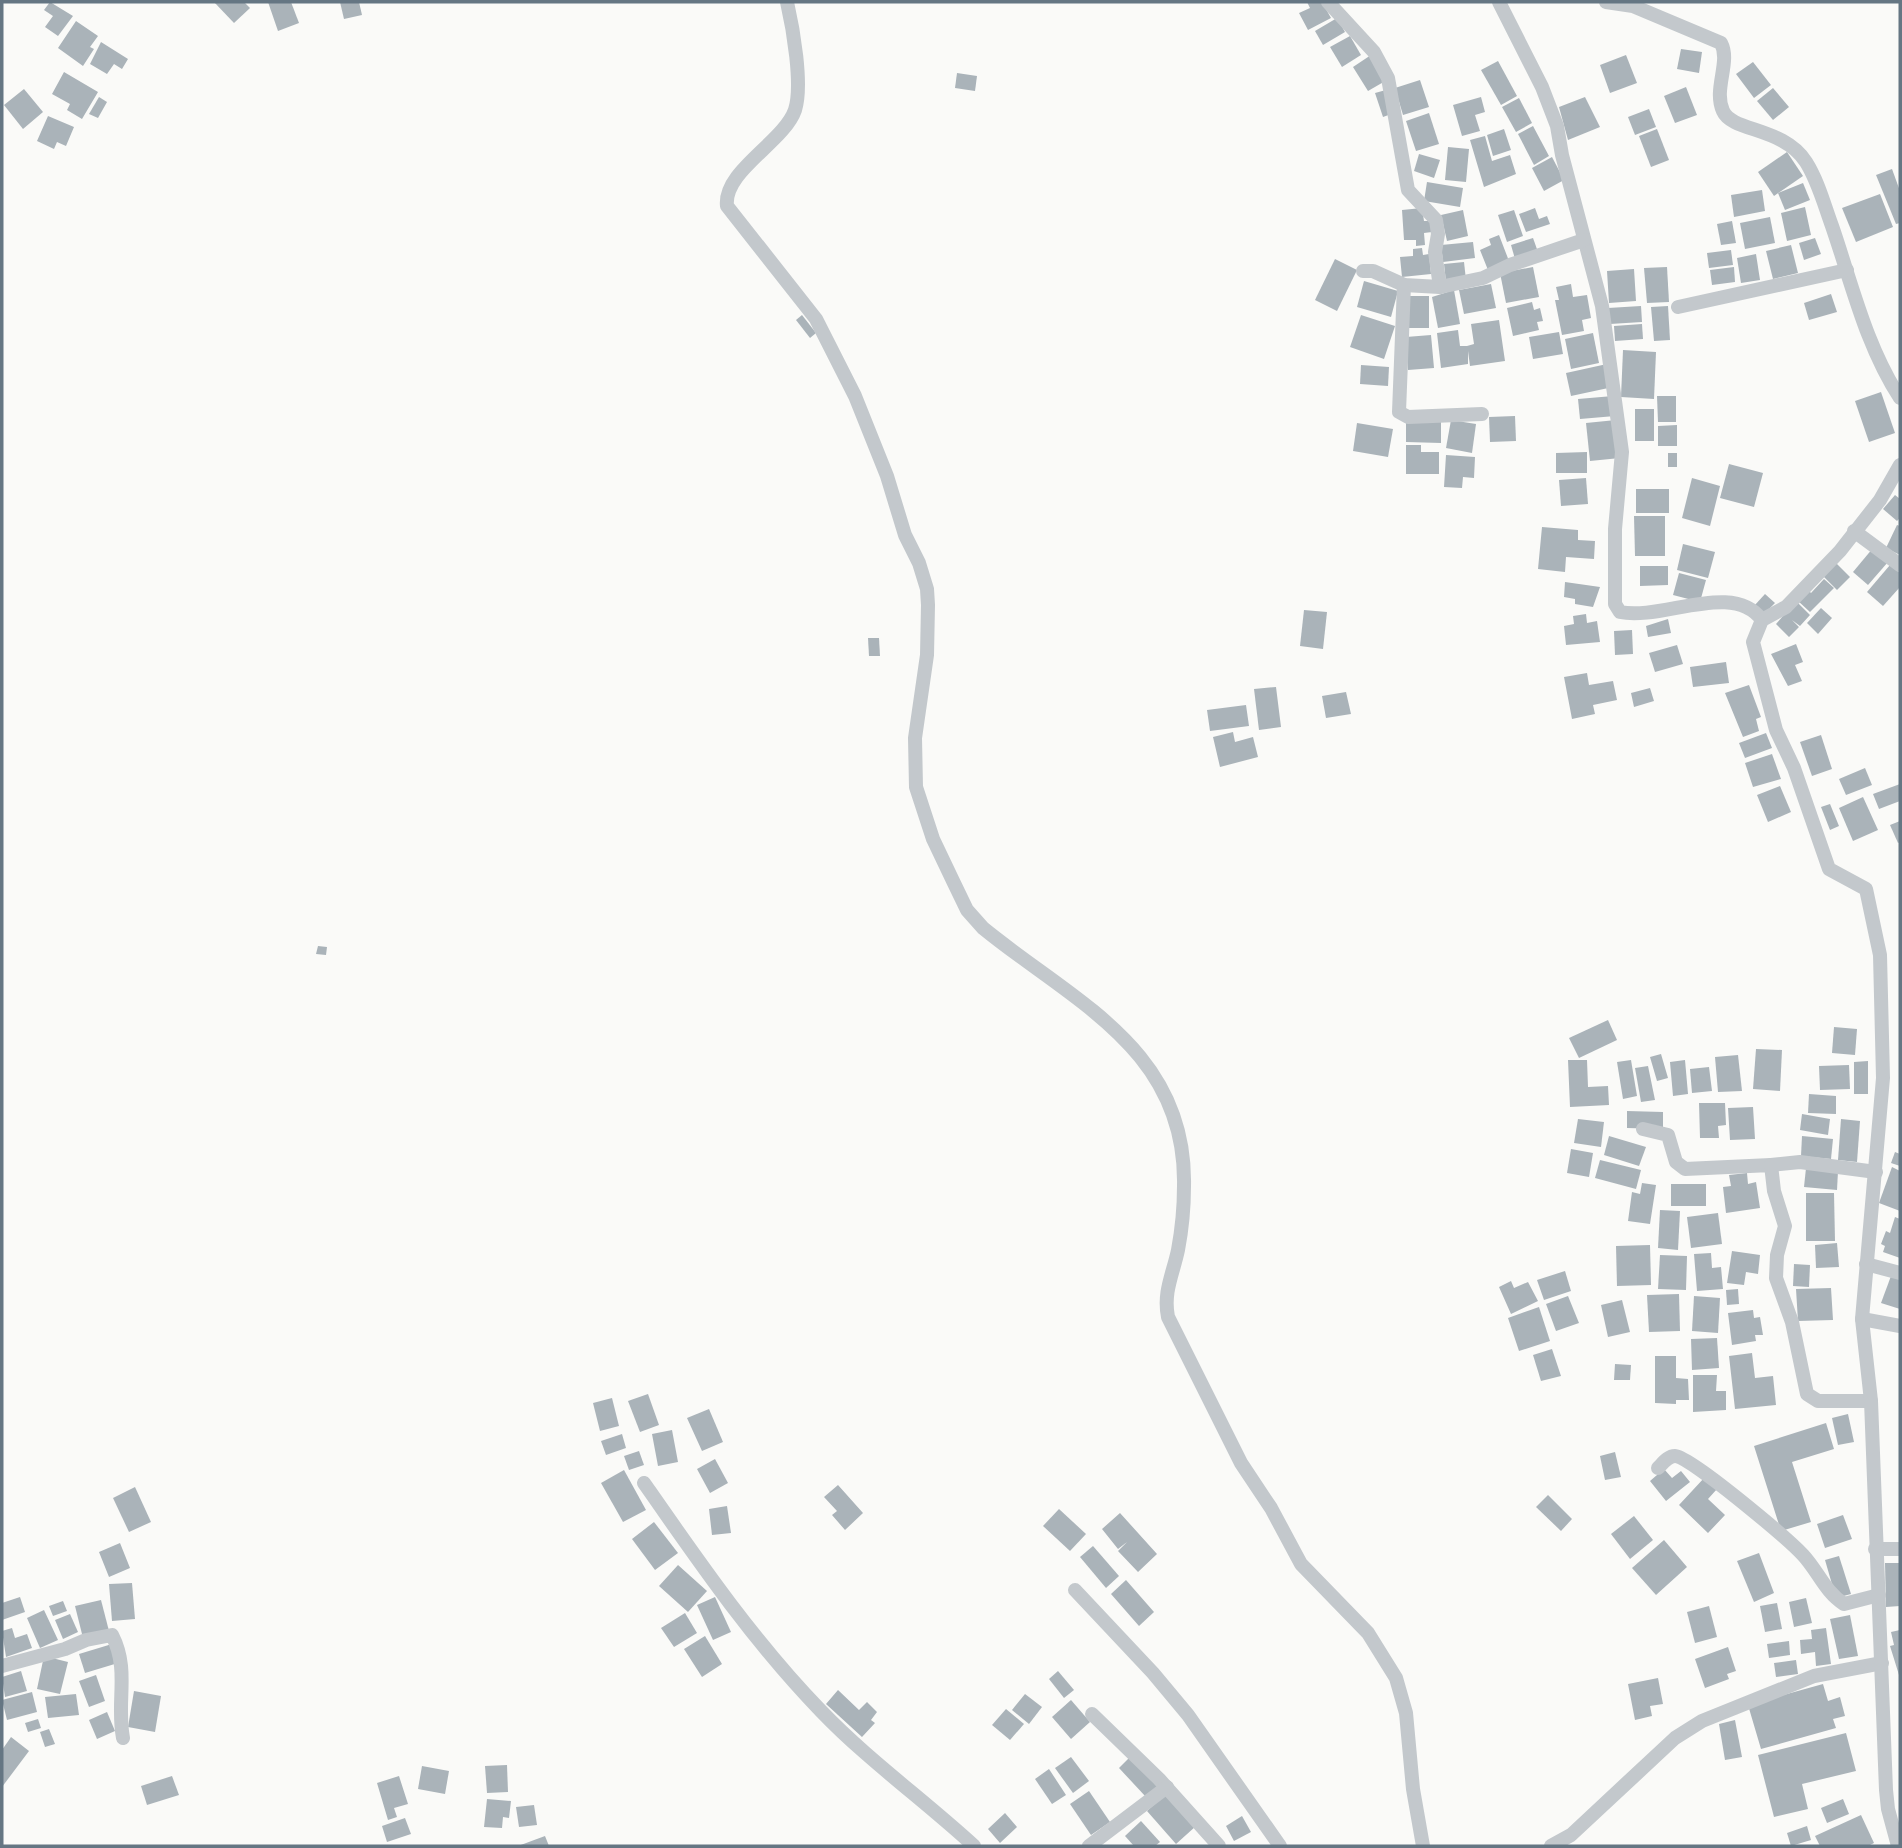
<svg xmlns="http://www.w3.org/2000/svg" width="1902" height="1848" font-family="Jost,sans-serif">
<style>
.building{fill:#aab3b9}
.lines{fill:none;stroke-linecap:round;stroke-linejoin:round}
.minor{stroke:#c3c8cc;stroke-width:14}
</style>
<rect width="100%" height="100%" fill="#fafaf8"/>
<g class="building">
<path d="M50 2 73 16 58 36 45 27 53 16 44 10Z"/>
<path d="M214 2H244L250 8 234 23Z"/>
<path d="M268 2H291L299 23 278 31Z"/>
<path d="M340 2H359L362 15 344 19Z"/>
<path d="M1307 2H1322L1331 18 1308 30 1299 13 1310 8Z"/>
<path d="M1337 18 1345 32 1323 45 1315 31Z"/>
<path d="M76 21 98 36 90 47 94 49 83 66 58 48Z"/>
<path d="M1350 36 1361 55 1342 67 1330 47Z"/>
<path d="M101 42 128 59 122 69 114 64 107 74 90 64Z"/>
<path d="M1681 49 1702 52 1699 73 1677 69Z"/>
<path d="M1371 55 1387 80 1368 91 1353 67Z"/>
<path d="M1626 55 1637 83 1610 93 1600 65Z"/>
<path d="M1498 61 1517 96 1501 105 1481 70Z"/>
<path d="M1753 62 1771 85 1754 98 1736 74Z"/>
<path d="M64 72 98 92 82 119 67 110 70 104 52 94Z"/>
<path d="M957 73 977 76 975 91 955 88Z"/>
<path d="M1420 80 1429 107 1403 115 1395 88Z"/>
<path d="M1686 87 1697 115 1675 123 1664 96Z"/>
<path d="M1773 88 1789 107 1773 120 1757 101Z"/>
<path d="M24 89 43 112 23 129 4 105Z"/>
<path d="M1386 90 1394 113 1383 117 1375 93Z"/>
<path d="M99 97 107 102 98 118 89 114Z"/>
<path d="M1481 97 1485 112 1475 115 1480 131 1462 136 1453 105Z"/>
<path d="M1585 97 1600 127 1568 140 1559 107Z"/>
<path d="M1519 98 1532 123 1516 132 1502 107Z"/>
<path d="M1649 109 1656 127 1635 135 1628 117Z"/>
<path d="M1429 113 1439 144 1416 151 1406 121Z"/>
<path d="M48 116 74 127 66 146 57 142 54 149 37 141Z"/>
<path d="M1533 126 1549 156 1534 165 1518 134Z"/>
<path d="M1504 129 1511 150 1493 156 1487 135Z"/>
<path d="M1657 129 1669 160 1651 167 1639 136Z"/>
<path d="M1485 136 1492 161 1510 155 1516 174 1484 187 1470 140Z"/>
<path d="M1448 147 1469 149 1466 182 1445 180Z"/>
<path d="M1787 152 1803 176 1774 196 1758 172Z"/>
<path d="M1419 154 1440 160 1434 178 1414 171Z"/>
<path d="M1552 157 1564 180 1544 191 1532 168Z"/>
<path d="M1892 169 1900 191V223L1896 224 1876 175Z"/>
<path d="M1427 182 1463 188 1460 207 1424 201Z"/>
<path d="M1803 183 1810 200 1785 210 1778 193Z"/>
<path d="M1762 190 1765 211 1734 217 1731 195Z"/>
<path d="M1880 194 1893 227 1856 242 1842 208Z"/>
<path d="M1805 207 1811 235 1787 241 1781 213Z"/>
<path d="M1422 208 1424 221H1431L1432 232 1424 233 1425 245 1416 246V240H1404L1402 210Z"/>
<path d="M1535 208 1539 219 1547 216 1550 224 1526 232 1519 214Z"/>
<path d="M1463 210 1468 236 1447 241 1441 215Z"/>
<path d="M1514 210 1523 236 1507 242 1498 215Z"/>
<path d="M1770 217 1775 243 1745 249 1740 223Z"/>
<path d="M1732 221 1736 243 1721 245 1717 224Z"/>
<path d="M1499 235 1509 261 1488 270 1480 250 1491 245 1489 239Z"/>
<path d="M1533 238 1538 252 1515 259 1511 245Z"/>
<path d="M1815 238 1821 254 1804 260 1799 243Z"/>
<path d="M1473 242 1475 258 1443 262 1441 245Z"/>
<path d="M1791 245 1798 273 1773 279 1766 251Z"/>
<path d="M1422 248 1423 255 1429 254 1431 274 1402 277 1400 257 1413 256V249Z"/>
<path d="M1731 250 1733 265 1709 268 1707 253Z"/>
<path d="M1756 254 1760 280 1741 283 1737 258Z"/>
<path d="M1335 259 1357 270 1337 311 1315 300Z"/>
<path d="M1464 262 1466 280 1446 282 1444 264Z"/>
<path d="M1533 267 1539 297 1506 303 1500 273Z"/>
<path d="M1667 267 1669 302 1647 303 1644 268Z"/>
<path d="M1734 267 1735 282 1712 285 1710 270Z"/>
<path d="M1634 269 1636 301 1609 303 1607 271Z"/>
<path d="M1364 281 1398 291 1391 317 1357 307Z"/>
<path d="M1491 284 1496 308 1464 314 1459 290Z"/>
<path d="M1571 284 1573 297 1587 295 1591 318 1582 320 1584 331 1562 335 1555 300H1559L1556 287Z"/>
<path d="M1454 290 1460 324 1438 328 1432 297Z"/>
<path d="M1831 294 1837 312 1809 320 1804 303Z"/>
<rect x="1408" y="296" width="21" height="32"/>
<path d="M1532 302 1534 310 1540 308 1543 321 1537 322 1539 330 1513 336 1507 308Z"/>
<path d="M1641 306 1642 322 1610 324 1608 308Z"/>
<path d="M1668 306 1670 340 1654 341 1651 307Z"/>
<path d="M802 315 816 333 810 338 796 320Z"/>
<path d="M1361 315 1395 326 1384 359 1350 347Z"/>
<path d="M1499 320 1505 361 1470 366 1468 351V364L1441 368 1437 333 1458 330 1460 346H1467L1474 344 1471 324Z"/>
<path d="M1642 324 1643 339 1615 341 1614 326Z"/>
<path d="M1559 332 1563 354 1533 359 1529 337Z"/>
<path d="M1593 333 1599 363 1571 369 1565 339Z"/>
<path d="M1431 335 1434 368 1408 370 1406 337Z"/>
<path d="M1623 350 1656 352 1654 399 1621 397Z"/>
<path d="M1607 364 1613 387 1571 396 1566 373Z"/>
<path d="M1361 365 1389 367 1388 386 1360 384Z"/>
<path d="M1881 392 1895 433 1869 442 1855 401Z"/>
<path d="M1613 396 1615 416 1580 419 1578 399Z"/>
<path d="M1657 396H1676V422H1658Z"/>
<rect x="1635" y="409" width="19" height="32"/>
<path d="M1515 416 1516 441 1490 442 1489 417Z"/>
<path d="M1451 420 1476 424 1472 453 1446 448Z"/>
<path d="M1616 420 1620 458 1590 461 1586 423Z"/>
<path d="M1406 421 1441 422V443L1406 442Z"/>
<path d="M1357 423 1393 429 1388 457 1353 451Z"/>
<path d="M1677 425V446H1658V426Z"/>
<path d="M1406 445H1421V452H1439V474H1406Z"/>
<path d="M1587 452V473H1556V453Z"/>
<rect x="1668" y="453" width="9" height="14"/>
<path d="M1446 455 1475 457 1474 478 1463 477 1462 488 1444 487Z"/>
<path d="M1729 464 1763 473 1754 507 1720 498Z"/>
<path d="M1586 478 1588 504 1561 506 1559 480Z"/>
<path d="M1692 478 1720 486 1710 526 1682 518Z"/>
<rect x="1636" y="489" width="33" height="24"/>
<path d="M1895 495 1900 499V518L1897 521 1883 509Z"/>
<path d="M1634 516H1665V556H1635Z"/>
<path d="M1897 525 1900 526V555L1886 548Z"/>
<path d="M1542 527 1578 530V540L1595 541 1594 559 1566 557 1565 572 1538 569Z"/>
<path d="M1683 544 1715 552 1708 578 1677 570Z"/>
<path d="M1873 548 1888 562 1868 585 1853 572Z"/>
<path d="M1836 563 1850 577 1837 590 1823 576Z"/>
<path d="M1890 565 1900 573V587L1883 606 1867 592Z"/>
<path d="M1640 566H1668V585L1640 586Z"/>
<path d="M1679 573 1706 580 1700 602 1673 595Z"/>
<path d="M1824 579 1834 588 1810 612 1797 600 1807 589 1811 593Z"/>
<path d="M1565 582 1600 587 1593 607 1575 604V599L1564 597Z"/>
<path d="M1765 594 1775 603 1763 615 1754 606Z"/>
<path d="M1796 601 1810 615 1800 626 1792 620 1799 627 1789 637 1776 624Z"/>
<path d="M1821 608 1832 618 1818 634 1807 623Z"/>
<path d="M1304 610 1327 612 1323 649 1300 646Z"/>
<path d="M1586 614 1587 623 1597 621 1600 642 1566 645 1564 626 1574 624 1573 616Z"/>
<path d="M1668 619 1671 633 1648 637 1646 626Z"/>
<path d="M1632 630 1633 654 1615 655 1614 631Z"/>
<path d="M868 638H879L880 656H869Z"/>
<path d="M1796 644 1803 662 1795 665 1802 681 1788 686 1771 654Z"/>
<path d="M1677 645 1683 664 1655 672 1649 653Z"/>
<path d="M1726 662 1729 683 1693 687 1690 667Z"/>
<path d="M1587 673 1589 685 1613 681 1617 700 1593 705 1595 714 1572 719 1564 677Z"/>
<path d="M1749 685 1761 717 1756 719 1759 731 1743 737 1725 693Z"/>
<path d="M1276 687 1281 727 1259 730 1254 689Z"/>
<path d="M1650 688 1654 701 1634 707 1631 693Z"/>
<path d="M1346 692 1351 714 1326 718 1322 696Z"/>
<path d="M1246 705 1249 726 1210 731 1207 710Z"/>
<path d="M1233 732 1235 742 1253 737 1258 757 1220 767 1213 737Z"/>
<path d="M1766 733 1772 748 1745 758 1739 743Z"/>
<path d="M1821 735 1832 769 1812 776 1800 742Z"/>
<path d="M1772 754 1781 779 1753 787 1745 763Z"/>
<path d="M1865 768 1872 785 1846 795 1839 779Z"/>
<path d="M1900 784V801L1879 809 1873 794Z"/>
<path d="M1780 786 1791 812 1768 822 1757 795Z"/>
<path d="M1863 797 1878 830 1853 841 1839 808Z"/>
<path d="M1830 804 1839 826 1830 830 1821 807Z"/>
<path d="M1900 821V842L1898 843 1890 825Z"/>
<path d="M318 946 327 947 326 955 316 954Z"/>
<path d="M1608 1020 1617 1040 1579 1058 1569 1038Z"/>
<path d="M1834 1027 1857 1029 1855 1055 1832 1053Z"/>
<path d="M1756 1049 1782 1050 1780 1091 1753 1089Z"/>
<path d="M1661 1054 1668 1078 1657 1081 1650 1057Z"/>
<path d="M1738 1055 1742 1091 1718 1092 1715 1057Z"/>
<path d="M1568 1060H1587L1588 1087 1608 1086 1609 1105 1570 1107Z"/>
<path d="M1631 1060 1637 1096 1623 1099 1617 1062Z"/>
<path d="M1685 1060 1688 1094 1673 1096 1670 1062Z"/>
<path d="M1868 1061V1094H1854V1062Z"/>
<path d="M1849 1065 1850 1089 1820 1090 1819 1066Z"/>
<path d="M1648 1066 1655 1100 1641 1102 1635 1068Z"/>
<path d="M1709 1067 1712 1091 1692 1093 1690 1069Z"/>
<path d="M1809 1094 1836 1096V1114L1808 1113Z"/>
<path d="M1699 1103H1725L1726 1125 1718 1126 1719 1138H1700Z"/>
<path d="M1753 1107 1755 1139 1730 1140 1728 1108Z"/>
<path d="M1627 1111 1663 1112V1129L1627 1128Z"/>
<path d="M1802 1114 1830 1119 1828 1135 1800 1130Z"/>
<path d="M1578 1119 1604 1122 1601 1147 1574 1143Z"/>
<path d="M1841 1119 1860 1121 1857 1162 1838 1160Z"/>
<path d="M1609 1136 1646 1147 1639 1166 1604 1155Z"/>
<path d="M1802 1136 1833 1139 1831 1159 1801 1156Z"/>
<path d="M1571 1149 1593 1153 1589 1177 1567 1173Z"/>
<path d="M1895 1152 1900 1154V1166L1891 1163Z"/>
<path d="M1600 1160 1641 1170 1636 1189 1595 1178Z"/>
<path d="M1892 1167 1900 1171V1211L1879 1203Z"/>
<path d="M1806 1168 1838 1171 1837 1190 1804 1187Z"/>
<path d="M1747 1173 1748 1184 1756 1182 1760 1208 1726 1213 1723 1187 1731 1186 1729 1175Z"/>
<path d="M1642 1183 1656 1185 1650 1224 1628 1221 1632 1192 1640 1194Z"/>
<rect x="1671" y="1184" width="35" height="22"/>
<path d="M1806 1193H1834L1835 1241H1806Z"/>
<path d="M1660 1210 1680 1211 1678 1250 1658 1248Z"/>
<path d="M1718 1213 1722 1244 1691 1248 1687 1217Z"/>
<path d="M1895 1217 1900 1219V1258L1883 1252 1885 1246 1881 1244 1886 1231 1890 1233Z"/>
<path d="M1837 1243 1839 1267 1816 1268 1815 1245Z"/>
<path d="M1650 1245 1651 1285 1617 1286 1616 1246Z"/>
<path d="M1732 1251 1760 1255 1758 1274 1746 1272 1744 1285 1727 1283Z"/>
<path d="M1711 1253 1712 1268 1721 1267 1723 1289 1697 1291 1694 1254Z"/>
<path d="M1660 1255 1687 1256 1686 1290 1658 1289Z"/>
<path d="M1794 1264 1810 1265 1809 1287 1793 1286Z"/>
<path d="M1565 1271 1571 1291 1544 1300 1537 1280Z"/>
<path d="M1891 1276 1900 1279V1309L1881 1303Z"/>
<path d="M1511 1281 1514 1288 1528 1282 1538 1301 1511 1314 1499 1287Z"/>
<path d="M1831 1288 1833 1320 1798 1321 1796 1289Z"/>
<path d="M1738 1289 1739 1304 1727 1305 1726 1290Z"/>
<path d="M1679 1294 1680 1331 1649 1332 1647 1295Z"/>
<path d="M1568 1296 1579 1323 1556 1331 1546 1304Z"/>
<path d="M1694 1296 1720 1298 1718 1333 1692 1331Z"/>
<path d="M1622 1300 1630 1332 1608 1337 1601 1305Z"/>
<path d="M1539 1307 1550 1341 1519 1351 1508 1318Z"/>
<path d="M1753 1310 1754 1318 1760 1317 1763 1335H1755L1756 1341 1732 1345 1728 1313Z"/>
<path d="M1717 1338 1719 1368 1692 1370 1691 1339Z"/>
<path d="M1552 1349 1561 1376 1541 1381 1533 1355Z"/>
<path d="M1752 1353 1755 1378 1773 1376 1776 1405 1735 1409 1729 1356Z"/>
<path d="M1655 1356H1676V1378L1688 1379 1689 1400H1676V1404L1655 1403Z"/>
<path d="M1615 1364 1631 1365 1630 1380H1614Z"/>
<path d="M1693 1375H1717L1716 1391H1726V1410L1693 1412Z"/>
<path d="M648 1394 659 1425 640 1432 628 1401Z"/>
<path d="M612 1398 619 1426 600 1431 593 1403Z"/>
<path d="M709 1409 723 1442 702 1451 687 1418Z"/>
<path d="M1848 1414 1854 1442 1838 1445 1832 1418Z"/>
<path d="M1826 1423 1834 1449 1792 1462 1811 1522 1781 1531 1754 1446Z"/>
<path d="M672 1430 678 1462 658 1466 652 1434Z"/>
<path d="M622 1434 626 1448 606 1455 601 1441Z"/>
<path d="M639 1451 644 1465 629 1470 624 1456Z"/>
<path d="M1615 1452 1621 1477 1605 1480 1600 1456Z"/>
<path d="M715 1459 728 1483 710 1493 697 1469Z"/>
<path d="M1664 1469 1672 1478 1681 1471 1690 1482 1666 1501 1650 1481Z"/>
<path d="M624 1470 646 1510 623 1522 601 1483Z"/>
<path d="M1705 1477 1717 1489 1708 1499 1725 1515 1708 1533 1679 1505Z"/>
<path d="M838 1485 863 1513 845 1530 832 1515 837 1511 824 1497Z"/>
<path d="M135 1487 151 1522 129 1532 113 1498Z"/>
<path d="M1548 1495 1572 1519 1561 1531 1536 1507Z"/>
<path d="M727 1506 731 1533 712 1535 709 1509Z"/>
<path d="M1059 1509 1086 1534 1070 1551 1043 1526Z"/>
<path d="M1120 1513 1157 1554 1138 1572 1118 1551 1127 1542 1118 1549 1102 1529Z"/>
<path d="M1843 1515 1852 1539 1825 1548 1817 1524Z"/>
<path d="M1634 1516 1653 1540 1630 1559 1611 1534Z"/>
<path d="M654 1522 678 1553 655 1570 632 1539Z"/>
<path d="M1664 1540 1687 1567 1656 1595 1632 1568Z"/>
<path d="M120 1543 130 1568 109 1577 99 1552Z"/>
<path d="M1093 1546 1119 1576 1106 1588 1080 1557Z"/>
<path d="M1759 1553 1774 1593 1754 1602 1737 1561Z"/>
<path d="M1839 1556 1851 1594 1836 1598 1825 1560Z"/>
<path d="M1885 1563H1900V1606L1886 1607Z"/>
<path d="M678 1565 707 1591 688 1612 659 1586Z"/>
<path d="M1126 1580 1154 1612 1139 1626 1111 1594Z"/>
<path d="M132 1583 135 1619 112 1621 109 1584Z"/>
<path d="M20 1597 25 1612 2 1620V1603Z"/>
<path d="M715 1597 731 1632 713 1640 697 1605Z"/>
<path d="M1806 1598 1812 1623 1794 1627 1789 1602Z"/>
<path d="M101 1600 109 1631 83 1638 75 1606Z"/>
<path d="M63 1601 67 1611 53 1616 49 1606Z"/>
<path d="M1777 1603 1782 1629 1765 1632 1760 1606Z"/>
<path d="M1709 1606 1717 1637 1695 1643 1687 1612Z"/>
<path d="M44 1610 58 1640 40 1648 27 1618Z"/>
<path d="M685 1613 697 1633 674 1647 661 1628Z"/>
<path d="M70 1614 78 1632 63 1639 55 1620Z"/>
<path d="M1850 1615 1858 1656 1839 1659 1830 1619Z"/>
<path d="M12 1628 15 1638 27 1634 32 1648 6 1657 2 1631Z"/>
<path d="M1826 1628 1831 1664 1816 1666 1815 1652 1801 1654 1800 1640 1812 1639 1811 1630Z"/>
<path d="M1900 1630V1675H1899L1890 1646 1894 1645 1891 1632Z"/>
<path d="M705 1636 722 1664 702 1677 684 1649Z"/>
<path d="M1789 1641 1790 1655 1769 1658 1767 1644Z"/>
<path d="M112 1644 118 1663 85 1673 79 1654Z"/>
<path d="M1728 1647 1736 1671 1727 1674 1729 1679 1705 1688 1695 1659Z"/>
<path d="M44 1656 68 1662 60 1694 37 1689Z"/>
<path d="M1796 1660 1798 1674 1776 1677 1774 1663Z"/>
<path d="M21 1671 27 1691 5 1697 2 1677Z"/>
<path d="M1058 1671 1074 1690 1064 1698 1049 1679Z"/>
<path d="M96 1675 105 1701 89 1707 79 1681Z"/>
<path d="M1658 1678 1663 1704 1650 1706 1652 1716 1635 1720 1628 1684Z"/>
<path d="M1823 1684 1828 1701 1840 1697 1845 1716 1833 1719 1836 1728 1761 1749 1748 1705Z"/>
<path d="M838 1690 859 1710 867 1702 877 1712 871 1720 875 1723 862 1737 826 1704Z"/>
<path d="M134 1691 161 1696 155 1732 128 1727Z"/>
<path d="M32 1692 37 1712 7 1720 2 1700Z"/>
<path d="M76 1694 79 1715 48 1718 45 1697Z"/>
<path d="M1025 1694 1042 1707 1029 1724 1012 1710Z"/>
<path d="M1071 1700 1090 1722 1071 1739 1052 1717Z"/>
<path d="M1006 1709 1024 1724 1010 1740 992 1725Z"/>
<path d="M107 1712 115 1731 97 1739 89 1720Z"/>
<path d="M38 1719 41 1728 28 1732 25 1723Z"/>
<path d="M1735 1720 1742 1757 1725 1760 1719 1724Z"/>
<path d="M49 1729 55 1744 45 1747 40 1732Z"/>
<path d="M1846 1733 1856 1771 1802 1784 1808 1809 1774 1817 1758 1755Z"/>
<path d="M11 1737 29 1751 2 1787V1750Z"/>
<path d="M1131 1756 1159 1785 1146 1797 1119 1768Z"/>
<path d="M1071 1757 1089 1781 1073 1793 1055 1768Z"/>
<path d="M507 1765 508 1792 487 1793 485 1766Z"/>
<path d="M422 1766 449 1771 445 1794 418 1789Z"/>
<path d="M1049 1769 1066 1795 1052 1804 1035 1779Z"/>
<path d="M172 1776 179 1795 147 1805 141 1786Z"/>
<path d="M399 1776 408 1804 394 1808 397 1817 388 1820 377 1783Z"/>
<path d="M1089 1791 1110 1822 1091 1835 1070 1804Z"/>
<path d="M1167 1793 1196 1826 1176 1844 1147 1811Z"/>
<path d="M487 1799 511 1801 509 1818 503 1817 502 1828 484 1827Z"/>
<path d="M1843 1799 1849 1814 1827 1823 1821 1808Z"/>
<path d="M534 1805 537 1825 519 1827 516 1807Z"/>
<path d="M1005 1813 1017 1827 1000 1843 988 1829Z"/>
<path d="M1861 1815 1874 1843 1868 1846H1820L1815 1836Z"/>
<path d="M1242 1816 1251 1832 1234 1841 1226 1826Z"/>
<path d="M405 1818 411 1834 387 1842 382 1826Z"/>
<path d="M1141 1821 1160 1842 1155 1846H1134L1125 1836Z"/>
<path d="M1807 1826 1811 1840 1791 1846 1787 1833Z"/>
<path d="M545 1836 549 1846H518Z"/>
</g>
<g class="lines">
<g class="minor">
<path d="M787 2C793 28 803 85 795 110 784 142 723 171 727 206L816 319 855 396 887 476 905 535 919 563 927 589 928 605 927 655 915 738 916 787 933 839 953 881 967 910 983 928C1072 1001 1187 1049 1184 1186 1184 1207 1182 1229 1178 1250 1173 1274 1163 1292 1168 1317L1241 1463 1271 1508 1301 1564 1368 1633 1396 1678 1406 1713 1413 1789 1423 1846"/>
<path d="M1328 2 1374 52 1388 78 1408 190 1436 220 1438 234 1435 252 1440 287"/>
<path d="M1499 2 1542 87 1557 126 1562 155 1602 306 1622 452 1615 529V604L1620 612C1662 621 1733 580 1762 620"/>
<path d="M1606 2 1633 6 1721 43C1731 62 1713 89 1723 111 1732 132 1784 127 1806 162 1818 181 1824 204 1832 226 1852 284 1866 346 1900 398"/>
<path d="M1363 271H1373L1404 285 1440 287 1483 278 1510 265 1584 240"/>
<path d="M1404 285 1399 412 1408 417 1482 414"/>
<path d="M1678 307 1847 270"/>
<path d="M1854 531 1900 565"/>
<path d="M1643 1129 1668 1135 1676 1162 1685 1169 1771 1165 1774 1191 1785 1226 1777 1255 1776 1278 1792 1322 1807 1394 1818 1401H1871"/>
<path d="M1771 1165 1800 1162 1876 1172"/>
<path d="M1866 1264 1900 1273"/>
<path d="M1862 1319 1900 1326"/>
<path d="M1658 1468C1663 1463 1668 1456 1675 1456 1690 1456 1788 1539 1803 1555 1818 1571 1825 1592 1844 1604L1879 1595"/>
<path d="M644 1483C699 1562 754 1642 821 1711 868 1760 924 1800 974 1846"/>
<path d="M1875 1549H1900"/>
<path d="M1075 1590 1153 1673 1188 1715 1280 1846"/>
<path d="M2 1666 65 1649 86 1640 112 1635C130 1670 116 1701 123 1738"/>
<path d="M1092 1714 1159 1779 1219 1846"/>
<path d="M1089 1846 1167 1787"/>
<path d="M1551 1846 1571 1835 1675 1738 1702 1721 1814 1676 1882 1663"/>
<path d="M1898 1846 1888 1809 1886 1790 1871 1401 1862 1319 1883 1078 1880 955 1866 889 1829 869 1794 768 1776 730 1753 642 1762 620 1786 607 1840 551 1880 500 1900 465"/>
</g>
</g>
<rect width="1902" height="1848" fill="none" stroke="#657683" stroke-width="7"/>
</svg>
